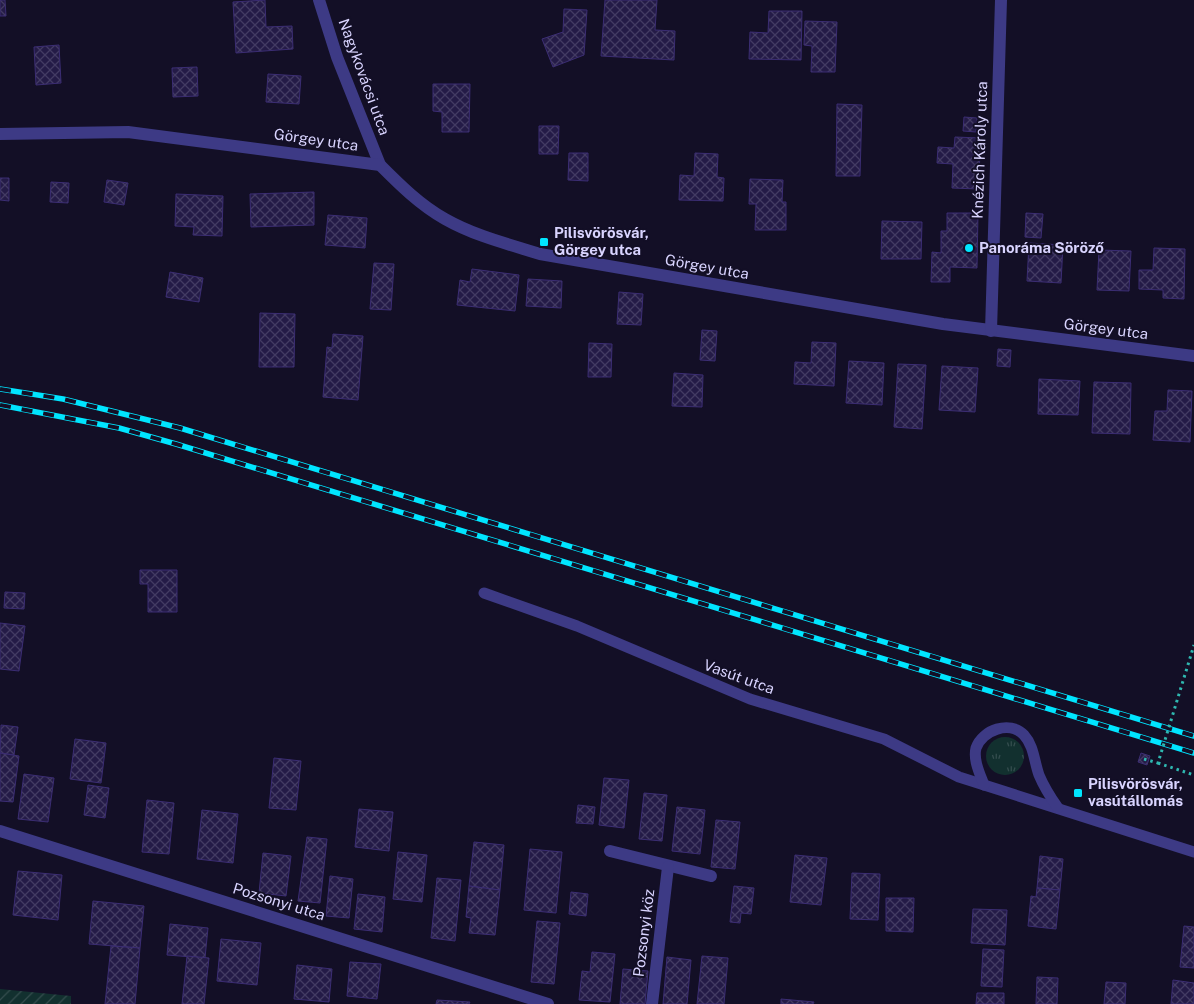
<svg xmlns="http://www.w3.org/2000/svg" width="1194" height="1004" font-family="'Public Sans',sans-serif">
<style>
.grass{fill:url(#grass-tufts)}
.garden{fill:url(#garden-furrows)}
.building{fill:url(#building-cross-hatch);stroke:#3b2d73}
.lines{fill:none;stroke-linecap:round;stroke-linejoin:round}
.path{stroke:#2fb8b0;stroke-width:3;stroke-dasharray:2.5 4;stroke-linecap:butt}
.lane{stroke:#3d3a85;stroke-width:11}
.street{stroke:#3d3a85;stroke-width:12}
.rail-casing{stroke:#00e5ff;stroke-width:5.5}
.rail{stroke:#130f26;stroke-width:4;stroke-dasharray:11;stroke-linecap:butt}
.path-bridge{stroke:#2fb8b0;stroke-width:3;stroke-dasharray:2.5 4;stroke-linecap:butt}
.poi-dot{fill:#00e5ff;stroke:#130f26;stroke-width:2}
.labels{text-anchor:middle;stroke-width:4;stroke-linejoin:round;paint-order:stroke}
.street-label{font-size:15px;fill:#d9d4ff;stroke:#130f26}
.poi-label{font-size:15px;font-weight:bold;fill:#d9d4ff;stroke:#130f26;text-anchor:start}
</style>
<defs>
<pattern id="grass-tufts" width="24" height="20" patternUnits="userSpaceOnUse" patternTransform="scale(1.25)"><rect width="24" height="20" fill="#12302f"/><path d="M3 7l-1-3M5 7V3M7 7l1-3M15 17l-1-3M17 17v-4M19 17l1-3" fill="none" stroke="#344d4e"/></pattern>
<pattern id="garden-furrows" width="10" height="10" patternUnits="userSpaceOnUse" patternTransform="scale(1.25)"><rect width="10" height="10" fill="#12302f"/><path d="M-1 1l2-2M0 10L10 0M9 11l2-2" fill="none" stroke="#344d4e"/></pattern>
<pattern id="building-cross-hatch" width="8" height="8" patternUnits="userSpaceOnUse" patternTransform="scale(1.25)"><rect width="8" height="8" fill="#241b47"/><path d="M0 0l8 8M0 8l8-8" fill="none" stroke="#433b63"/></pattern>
</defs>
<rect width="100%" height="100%" fill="#130f26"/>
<circle class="grass" cx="1005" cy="756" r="19"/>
<path class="garden" d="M0 989 71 996V1004H0Z"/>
<g class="building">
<path d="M0 0H5L6 16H0Z"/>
<path d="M265 0 266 27 292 26 293 49 236 53 233 2Z"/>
<path d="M605 0H657L655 30 675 31 674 60 601 56Z"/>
<path d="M564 9 587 10 584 55 553 67 542 39 563 32Z"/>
<path d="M769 11H802L801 60 749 59 750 32 768 33Z"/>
<path d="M805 21 837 22 835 72H811L812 46 804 45Z"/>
<path d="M59 45 61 83 36 85 34 47Z"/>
<path d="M197 67 198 96 173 97 172 68Z"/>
<path d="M268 74 301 76 299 104 266 102Z"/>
<path d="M433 84H470L469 132H442V112L433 111Z"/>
<path d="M837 104 862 105 860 176H836Z"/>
<path d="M964 117 977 118 976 132 963 131Z"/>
<path d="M539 126H559L558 154H539Z"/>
<path d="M955 137 981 138 978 189 952 188 953 164 937 163 938 147 954 148Z"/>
<path d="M569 153H588V181L568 180Z"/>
<path d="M695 153 718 154 717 177 724 178 723 201 679 200 680 175 694 176Z"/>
<path d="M0 178H9V201L0 200Z"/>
<path d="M750 179 783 180 782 202H786V230H755L756 204H749Z"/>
<path d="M107 180 128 183 124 205 104 202Z"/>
<path d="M51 182 69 183 68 203 50 202Z"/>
<path d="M314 192V225L251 227 250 194Z"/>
<path d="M176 194 223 196 222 236 193 235 194 227 175 226Z"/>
<path d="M947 213H978L977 268 950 267V282H931L932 252 941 253V231H947Z"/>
<path d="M1026 213 1043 214 1041 238 1025 237Z"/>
<path d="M328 215 367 218 365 248 325 245Z"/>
<path d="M882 221 922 222 921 259H881Z"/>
<path d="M1029 243 1063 245 1061 283 1027 281Z"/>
<path d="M1154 248 1185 249 1184 299 1163 298V290L1139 289V270H1153Z"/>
<path d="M1099 250 1131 251 1129 291 1097 290Z"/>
<path d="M374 263 394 264 391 310 370 309Z"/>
<path d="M472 269 519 275 515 311 457 305 460 280 470 282Z"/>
<path d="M170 272 203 278 199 302 166 297Z"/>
<path d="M528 279 562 281 561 308 526 306Z"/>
<path d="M619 292 643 294 641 325 617 324Z"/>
<path d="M260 313 295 314 294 367H259Z"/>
<path d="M702 330 717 331 715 361 700 360Z"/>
<path d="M333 334 363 336 358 400 323 397 327 347 332 348Z"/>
<path d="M812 342 836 343 834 386 794 384 795 362 811 363Z"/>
<path d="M589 343 612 344 611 377H588Z"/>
<path d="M998 349 1011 350 1010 367 997 366Z"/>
<path d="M849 361 884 363 882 405 846 403Z"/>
<path d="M898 364 926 365 922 429 894 427Z"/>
<path d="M942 366 978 368 975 412 939 410Z"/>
<path d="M674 373 703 375 702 407 672 406Z"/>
<path d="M1039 379 1080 381 1078 415 1038 414Z"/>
<path d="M1094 382 1131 383 1130 434 1092 433Z"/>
<path d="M1168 390 1192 391 1190 442 1153 440 1155 411H1167Z"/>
<path d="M140 570H177V612H148V584H140Z"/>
<path d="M5 592 25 593 24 609 4 608Z"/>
<path d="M0 623 25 626 19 671 0 669Z"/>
<path d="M1 725 18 727 14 755 0 753Z"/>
<path d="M75 739 106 743 101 783 70 779Z"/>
<path d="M0 753 19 756 13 802 0 801Z"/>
<path d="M1141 753 1150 756 1147 765 1138 762Z"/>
<path d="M274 758 301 761 296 810 269 808Z"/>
<path d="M24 774 54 778 48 822 18 819Z"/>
<path d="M604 778 629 780 624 828 599 825Z"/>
<path d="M88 785 109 788 105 818 84 815Z"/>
<path d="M644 793 667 795 662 841 639 839Z"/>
<path d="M147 800 174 803 169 854 142 852Z"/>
<path d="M578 805 595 807 593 824 576 823Z"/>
<path d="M677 807 705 810 700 854 672 851Z"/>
<path d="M359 809 393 812 389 851 355 847Z"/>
<path d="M202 810 238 814 233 863 197 859Z"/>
<path d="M716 820 740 822 735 869 711 867Z"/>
<path d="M307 837 327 839 320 903 298 901Z"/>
<path d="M474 842 504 845 500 890 469 886Z"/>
<path d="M530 849 562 852 556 913 524 910Z"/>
<path d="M398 852 427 855 422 902 393 899Z"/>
<path d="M263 853 291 856 286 896 259 893Z"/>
<path d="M795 855 827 858 821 905 790 902Z"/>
<path d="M1040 856 1063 859 1060 890 1037 888Z"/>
<path d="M18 871 62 875 58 920 13 915Z"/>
<path d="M852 873 880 874 878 920 850 919Z"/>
<path d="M330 876 353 879 349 918 326 916Z"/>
<path d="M437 878 461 880 455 941 431 938Z"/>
<path d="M469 886 500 890 495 935 469 933 471 918 466 917Z"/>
<path d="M734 886 754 888 751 914 741 913 740 923 730 922Z"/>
<path d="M1037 888 1060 890 1056 929 1028 926 1031 896 1036 897Z"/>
<path d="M571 892 588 894 586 916 569 914Z"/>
<path d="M358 894 385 897 382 932 354 929Z"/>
<path d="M886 898H914L913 932 886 931Z"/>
<path d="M93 901 144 906 140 948 89 944Z"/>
<path d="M973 909 1007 910 1005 945 971 943Z"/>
<path d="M537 921 560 923 554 984 531 982Z"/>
<path d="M170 924 208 928 205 958 167 955Z"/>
<path d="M1184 926 1194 927V968L1180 967Z"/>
<path d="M221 939 261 943 257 985 217 981Z"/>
<path d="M111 946 140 948 135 1004H105Z"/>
<path d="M983 949 1004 950 1002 987 981 986Z"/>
<path d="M592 952 615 954 610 1002 579 1000 582 971 590 972Z"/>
<path d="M187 956 209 958 204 1004H182Z"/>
<path d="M702 956 728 958 724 1004H697Z"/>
<path d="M667 957 691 960 687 1004H663Z"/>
<path d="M350 962 381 964 377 999 347 996Z"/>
<path d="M297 965 332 969 329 1002 294 999Z"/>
<path d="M623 969 648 971 645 1004H620Z"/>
<path d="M1037 977 1058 978 1057 1004H1036Z"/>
<path d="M1173 980 1194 983V1004H1171Z"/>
<path d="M1106 982 1126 983 1125 1004H1104Z"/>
<path d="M977 993H1004V1004H976Z"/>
<path d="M781 999 814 1002 813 1004H781Z"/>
<path d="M437 1000 470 1002 469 1004H436Z"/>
</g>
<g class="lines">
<path class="path" d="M1158 763 1194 775"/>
<g class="lane">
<path d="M484 593 577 626 750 699 884 739 959 777 1194 852"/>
<path d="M984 785C980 774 973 760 976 748 982 730 1010 720 1024 735 1034 746 1034 761 1039 775 1044 787 1051 798 1058 808"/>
</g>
<g class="street">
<path d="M319 0 337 57 380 165"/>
<path d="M0 134 128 132 380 165C400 185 420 205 445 219 475 236 508 244 540 254L943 324 1194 356"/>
<path d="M991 331 1001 0"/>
<path d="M0 831 548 1004"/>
<path d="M610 851 711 876"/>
<path d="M652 1004 668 867"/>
</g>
<g class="rail-casing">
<g id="rail">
<path d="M0 389 63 399 180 428 1194 736"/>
<path d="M0 405 119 428 176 444 1194 753"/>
</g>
</g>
<use href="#rail" class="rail"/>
<path class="path-bridge" d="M1144 759 1158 763 1194 645"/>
</g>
<g class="poi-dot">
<rect x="539" y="237" width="10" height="10" rx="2.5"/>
<circle cx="969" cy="248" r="5"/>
<rect x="1073" y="788" width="10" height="10" rx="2.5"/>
</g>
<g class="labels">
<g class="street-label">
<text transform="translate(364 77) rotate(70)" y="5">Nagykovácsi utca</text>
<text transform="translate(316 140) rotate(8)" y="5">Görgey utca</text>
<text transform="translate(980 150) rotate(-88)" y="5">Knézich Károly utca</text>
<text transform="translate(707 267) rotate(10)" y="5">Görgey utca</text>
<text transform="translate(1106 329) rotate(7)" y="5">Görgey utca</text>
<text transform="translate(739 677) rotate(20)" y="5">Vasút utca</text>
<text transform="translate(279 902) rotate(17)" y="5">Pozsonyi utca</text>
<text transform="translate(644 933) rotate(-83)" y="5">Pozsonyi köz</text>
</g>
<g class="poi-label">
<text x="554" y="238">Pilisvörösvár,<tspan x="554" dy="17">Görgey utca</tspan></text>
<text x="979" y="253">Panoráma Söröző</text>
<text x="1088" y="789">Pilisvörösvár,<tspan x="1088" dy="17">vasútállomás</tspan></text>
</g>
</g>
</svg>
